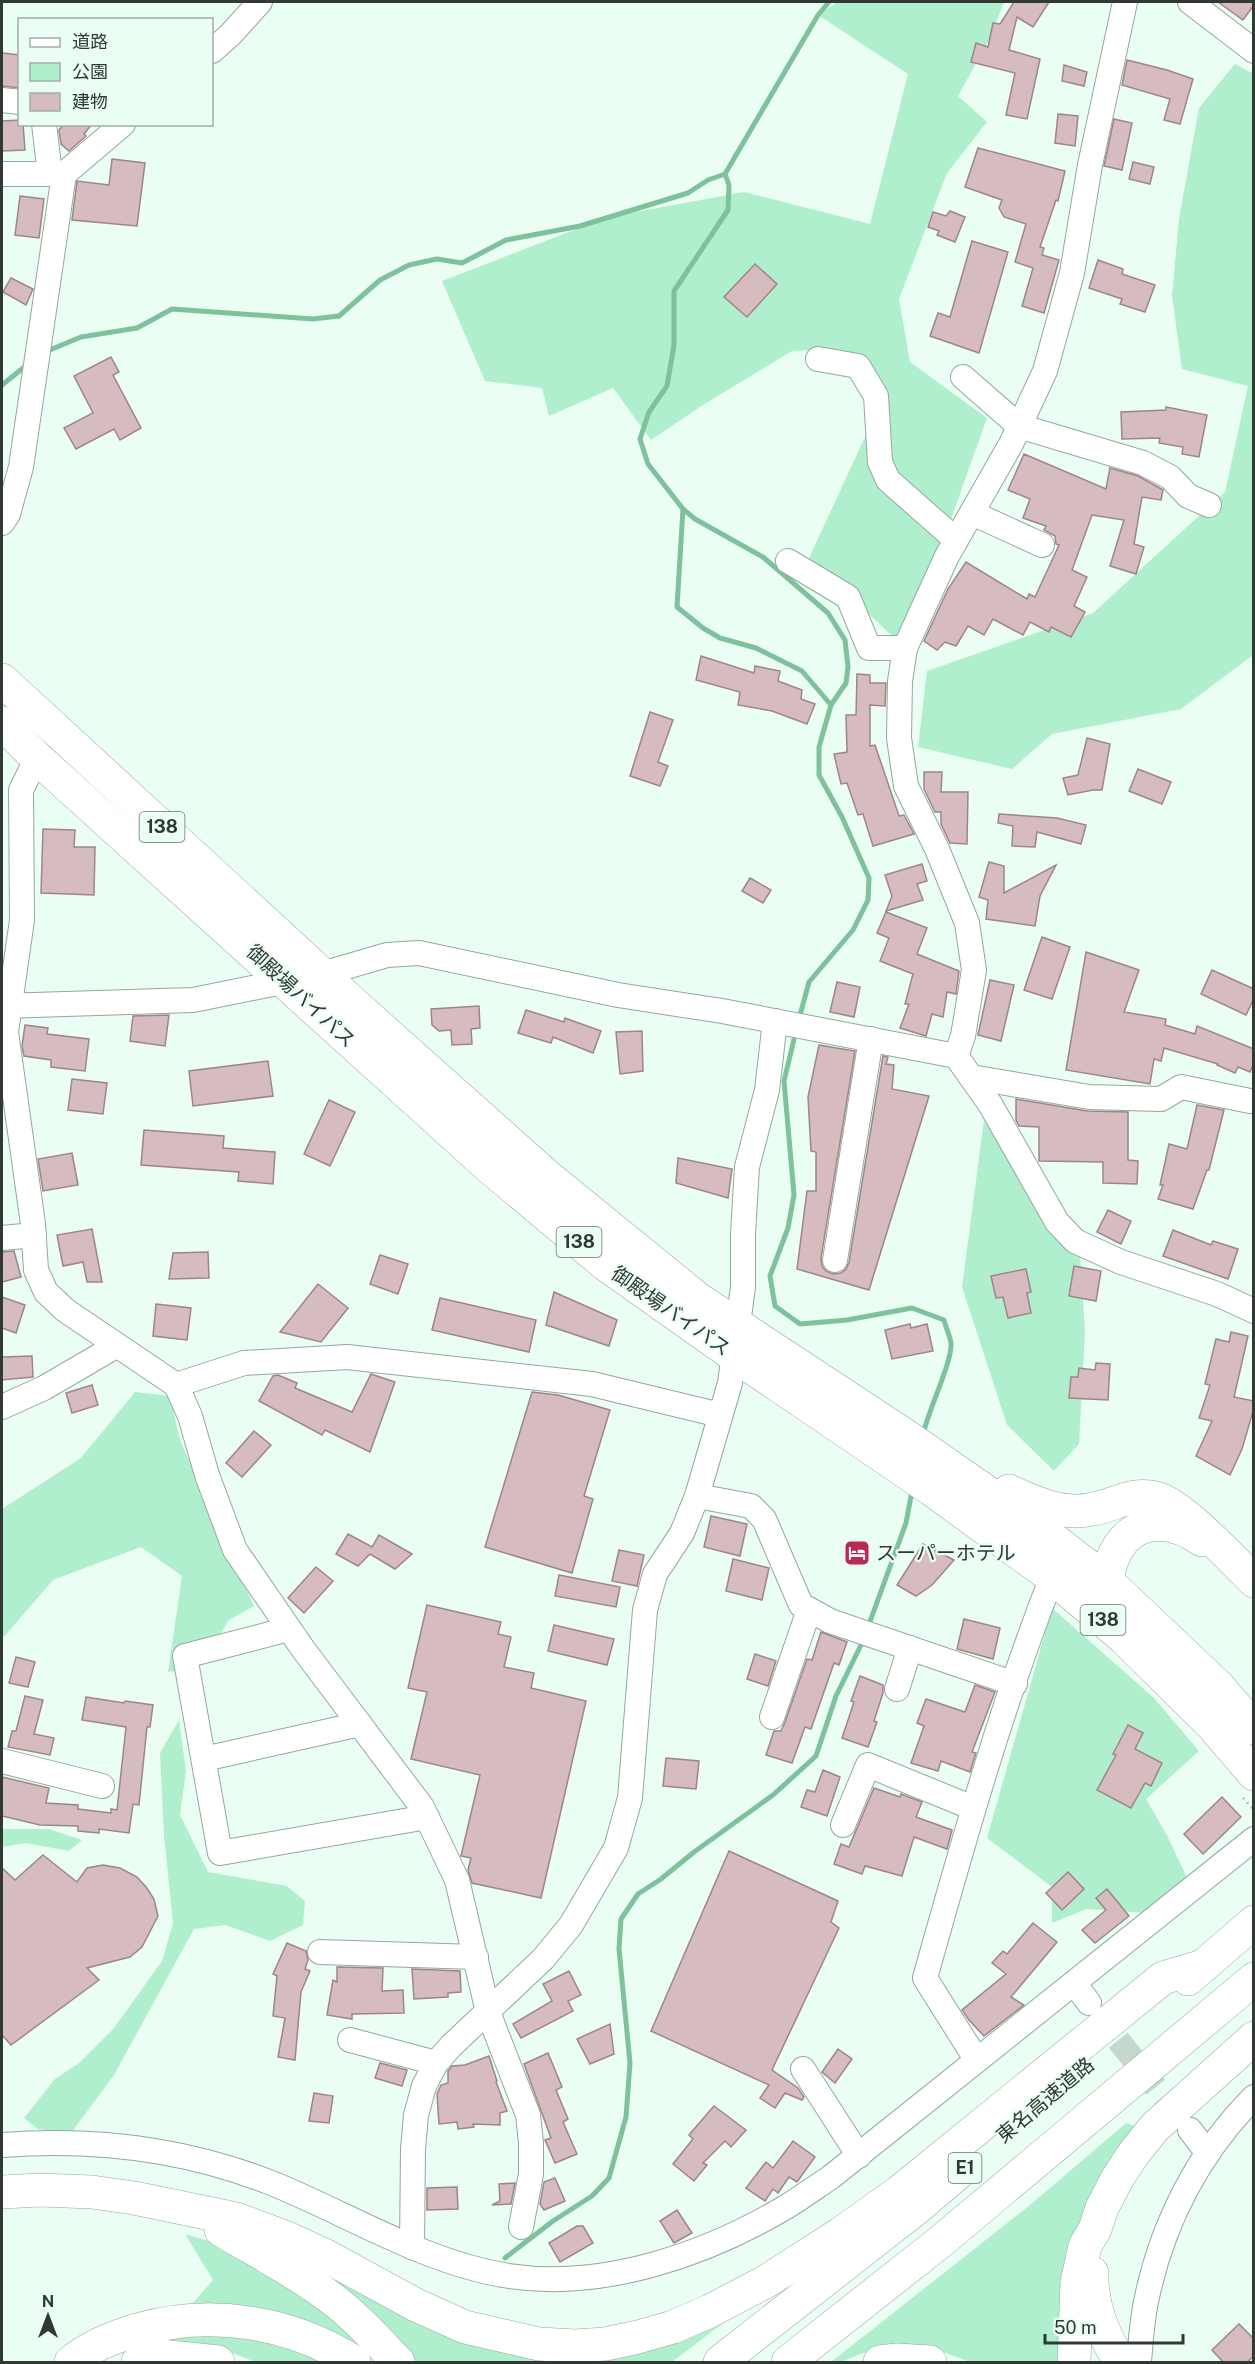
<svg xmlns="http://www.w3.org/2000/svg" width="1255" height="2364" font-family="'Public Sans','Noto Sans JP',sans-serif">
<style>
.green{fill:#b0efcd}
.lines{fill:none;stroke-linecap:round;stroke-linejoin:round}
.stream{stroke:#7dc29d;stroke-width:5}
.building{fill:#d6bcbf;stroke:#9e8588;stroke-width:1.5}
.minor-tunnel{stroke:#c6d7cd;stroke-width:24;stroke-dasharray:24 12;stroke-linecap:butt}
.minor-casing{stroke:#93a99c;stroke-width:26}
.highway-casing{stroke:#93a99c;stroke-width:34}
.path{stroke:#a7b6ad;stroke-width:3;stroke-dasharray:1.5 4.5;stroke-linecap:butt}
.minor{stroke:#fff;stroke-width:24}
.highway{stroke:#fff;stroke-width:33}
.labels{text-anchor:middle;stroke-width:4.5;stroke-linejoin:round;paint-order:stroke}
.shield{fill:#ebfef3;stroke:#68746d;stroke-width:1.5}
.shield-label{font-size:18px;font-weight:bold;fill:#303934}
.street-label{font-size:20px;fill:#303934;stroke:#ebfef3}
.poi-label{font-size:20px;fill:#303934;stroke:#ebfef3;text-anchor:start}
</style>
<rect width="100%" height="100%" fill="#ebfef3"/>
<g class="green">
<path d="M837 2H1004L989 40 958 96 987 122 947 173 899 299 910 362 987 418 905 648 809 558 877 411 838 349 792 351 703 405 651 440 613 388 549 416 542 388 485 381 442 281 608 217 744 192 870 224 908 74 818 15Z"/>
<path d="M1235 64 1254 74 1253 655 1181 709 1052 734 1012 769 918 747 927 671 1093 613 1225 492 1248 386 1182 369 1172 296 1179 219 1199 108Z"/>
<path d="M984 1120 1080 1253 1085 1332 1079 1444 1054 1471 1007 1425 962 1287Z"/>
<path d="M135 1392 170 1396 180 1440 254 1606 229 1620 199 1668 168 1672 182 1576 141 1547 53 1580 2 1639V1509L81 1458Z"/>
<path d="M1052 1608 1154 1698 1199 1751 1146 1799 1167 1835 1188 1880 1148 1913 1086 1909 1052 1923V1887L987 1838Z"/>
<path d="M179 1720 186 1771 180 1815 208 1872 287 1886 305 1901 303 1925 270 1941 226 1925 194 1929 114 2075 71 2133 38 2129 24 2118 55 2079 79 2063 114 2028 162 1961 173 1923 164 1836 160 1753Z"/>
<path d="M2 1829H49L82 1840 69 1851 25 1843 2 1847Z"/>
<path d="M1126 2123 1138 2127 1124 2146 1067 2362H970L943 2352 889 2349 863 2353 841 2362H831L1030 2205Z"/>
<path d="M185 2234 219 2244 336 2317 380 2362 322 2328 192 2304 213 2280Z"/>
<path d="M312 2261 509 2349 760 2295 672 2362H417L407 2350Z"/>
<path d="M184 2334 265 2339 327 2362H256L216 2347H143L102 2357Z"/>
</g>
<g class="lines">
<g class="stream">
<path d="M725 174 729 185 728 210 674 291V345L667 386 649 412 640 439 648 464 683 509 695 519 763 557 828 613 845 640 848 667 846 683 831 705 819 747V775L842 817 869 878 868 900 853 930 809 982 799 1019"/>
<path d="M45 352 81 337 137 328 172 309 313 319 339 316 380 280 409 265 437 259 462 263 506 240 580 226 688 193 708 180 725 174 818 15 829 2"/>
<path d="M2 385 28 364"/>
<path d="M683 509 677 607 703 628 720 638 756 648 802 671 831 705"/>
<path d="M796 1031 784 1081 794 1195 788 1228 770 1276 775 1306 800 1324 847 1320 912 1308 944 1320C946 1328 950 1336 951 1343 953 1360 927 1413 923 1435"/>
<path d="M868 1627 906 1523 912 1491"/>
<path d="M505 2258 553 2221 592 2196 609 2178 626 2117 630 2063 619 1949 621 1919 638 1894 661 1879 694 1852 773 1795 816 1756 836 1696 864 1639"/>
</g>
</g>
<g class="building">
<path d="M1014 2H1049L1033 27 1017 17 1009 50 1040 59 1027 119 1006 115 1015 73 971 62 976 43 988 47 993 23 1000 24Z"/>
<path d="M1218 2H1254V5L1243 20Z"/>
<path d="M2 53 20 55V88L2 86Z"/>
<path d="M1127 60 1167 70 1193 79 1180 124 1164 120 1170 99 1122 85Z"/>
<path d="M1064 65 1087 72 1084 86 1062 81Z"/>
<path d="M1058 114 1078 116 1075 146 1055 143Z"/>
<path d="M1114 119 1132 123 1122 170 1104 166Z"/>
<path d="M20 120V124H23L25 150 2 151V121Z"/>
<path d="M64 124H92L84 134 86 136 69 151 61 144 59 130Z"/>
<path d="M978 148 1065 171 1058 201 1056 200 1040 247 1044 248 1042 255 1059 260 1044 313 1022 306 1033 268 1015 262 1026 224 1004 217 999 208 1002 200 965 187Z"/>
<path d="M112 159 145 163 137 226 72 220 77 181 109 185Z"/>
<path d="M1133 162 1154 167 1150 184 1129 179Z"/>
<path d="M20 196 44 199 39 238 15 235Z"/>
<path d="M950 211 965 217 955 242 937 235 939 231 928 227 933 212 946 216Z"/>
<path d="M972 241 1008 252 979 353 930 336 938 313 950 317Z"/>
<path d="M1098 260 1123 269 1122 274 1155 285 1145 312 1120 304 1122 299 1089 288Z"/>
<path d="M755 264 777 284 747 317 724 297Z"/>
<path d="M11 278 33 289 26 305 3 292Z"/>
<path d="M111 357 119 372 113 375 141 428 120 440 114 429 76 449 64 428 93 413 74 376Z"/>
<path d="M1166 407 1207 415 1199 457 1182 454 1183 447 1159 443 1160 438 1122 439 1121 412 1166 410Z"/>
<path d="M1024 454 1106 489 1110 468 1138 476 1163 490 1161 500 1142 497 1134 544 1144 547 1136 574 1110 566 1124 520 1092 515 1072 570 1087 577 1074 606 1085 612 1071 637 1051 627 1049 632 1030 622 1023 635 993 619 984 635 968 626 956 646 945 642 937 650 924 641 948 589 966 562 1027 599 1029 594 1035 597 1059 545 1056 544 1055 536 1044 530 1046 526 1023 518 1030 499 1008 490Z"/>
<path d="M701 656 754 673 755 666 780 671 778 681 802 690 801 699 815 704 807 724 772 711 738 705 740 692 696 680Z"/>
<path d="M857 674 870 675V683H886L885 706 870 705V746L875 745 899 816 904 815 914 834 873 846 863 814 858 815 847 783 841 784 834 754 847 752 846 715H856Z"/>
<path d="M650 712 673 720 658 762 668 766 660 786 630 776Z"/>
<path d="M1087 738 1110 744 1102 790H1093L1068 795 1063 778 1078 775Z"/>
<path d="M1138 769 1171 782 1162 804 1129 791Z"/>
<path d="M924 772H942L941 792H968L967 844 950 843 941 824V812H935L924 789Z"/>
<path d="M999 814 1057 818 1086 825 1081 844 1037 832 1035 847 1012 846 1013 826 998 823Z"/>
<path d="M43 829 75 830 74 847H95L94 895 41 893Z"/>
<path d="M989 862 1004 866V893L1056 865 1040 896 1035 926 986 919 988 900 979 897Z"/>
<path d="M922 864 927 881 917 884 923 900 886 911 892 896 885 875Z"/>
<path d="M750 878 771 890 763 903 742 891Z"/>
<path d="M886 912 927 928 917 954 959 971 956 994 947 992 943 1017 932 1014 926 1036 900 1028 909 1004H905L913 974 880 961 889 938 877 933Z"/>
<path d="M1042 937 1070 947 1052 999 1024 990Z"/>
<path d="M1086 952 1139 970 1124 1012 1166 1019 1165 1025 1195 1034 1197 1026 1254 1049V1063L1250 1072 1238 1067 1235 1073 1217 1065 1218 1064 1164 1048 1161 1061 1154 1059 1150 1084 1066 1070Z"/>
<path d="M1212 970 1254 989V998L1246 1015 1201 994Z"/>
<path d="M990 980 1014 985 1001 1041 978 1035Z"/>
<path d="M837 982 860 987 854 1017 830 1012Z"/>
<path d="M479 1006 480 1028 471 1029 472 1044 452 1045 451 1030 439 1031 432 1025 431 1009Z"/>
<path d="M526 1010 564 1022 565 1018 601 1031 593 1053 553 1037 551 1043 518 1033Z"/>
<path d="M169 1015 165 1046 130 1041 133 1016Z"/>
<path d="M25 1025 48 1028 47 1034 89 1039 85 1071 51 1067V1060L24 1056 22 1046Z"/>
<path d="M642 1031 643 1071 620 1074 616 1032Z"/>
<path d="M819 1045 855 1051 821 1258 822 1266 826 1271 833 1274 841 1273 846 1269 849 1262 883 1056 888 1057 886 1064 894 1065 892 1089 929 1096 869 1290 797 1269 807 1191H816V1152L811 1151 808 1097Z"/>
<path d="M268 1061 273 1096 193 1106 189 1071Z"/>
<path d="M72 1079 107 1083 103 1114 68 1110Z"/>
<path d="M1016 1099 1087 1111 1128 1112V1160L1138 1161 1137 1184 1103 1183V1162L1039 1161V1127L1019 1126 1016 1120Z"/>
<path d="M329 1100 355 1112 330 1166 304 1154Z"/>
<path d="M1197 1105 1224 1110 1209 1170H1207L1193 1209 1158 1199 1163 1185H1160L1169 1144 1187 1149Z"/>
<path d="M144 1130 224 1136 223 1148 275 1152 273 1184 238 1181 239 1172 141 1165Z"/>
<path d="M72 1153 78 1185 43 1191 38 1159Z"/>
<path d="M678 1158 732 1169 728 1198 676 1183Z"/>
<path d="M1108 1210 1131 1221 1121 1244 1097 1232Z"/>
<path d="M92 1229 102 1282H87L83 1262 63 1266 57 1235Z"/>
<path d="M1173 1230 1211 1245 1213 1241 1238 1249 1228 1279 1163 1256Z"/>
<path d="M14 1251 21 1277 2 1282V1252Z"/>
<path d="M208 1252 209 1278 169 1279 173 1253Z"/>
<path d="M380 1255 408 1264 398 1294 370 1284Z"/>
<path d="M1074 1266 1101 1271 1096 1301 1069 1296Z"/>
<path d="M1026 1269 1031 1292 1027 1293 1031 1313 1008 1318 1003 1297 996 1298 991 1276Z"/>
<path d="M318 1284 348 1308 321 1342 280 1332Z"/>
<path d="M554 1292 617 1320 609 1346 546 1325Z"/>
<path d="M2 1297 25 1305 16 1333 2 1328Z"/>
<path d="M440 1298 536 1320 529 1352 432 1330Z"/>
<path d="M156 1304 191 1308 187 1340 153 1336Z"/>
<path d="M910 1324 911 1328 927 1324 933 1351 892 1359 885 1330Z"/>
<path d="M1231 1332 1248 1336 1234 1397 1254 1401V1408L1242 1449 1230 1475 1196 1456 1212 1421 1199 1418 1210 1385 1205 1384 1216 1339 1229 1342Z"/>
<path d="M32 1356 33 1377 2 1380V1357Z"/>
<path d="M1096 1363 1110 1364 1108 1400 1069 1398 1071 1377H1078L1079 1368 1095 1370Z"/>
<path d="M371 1374 395 1382 370 1452 325 1430 322 1435 259 1401 273 1376 278 1375 297 1383 295 1388 352 1412Z"/>
<path d="M92 1385 98 1405 72 1413 66 1393Z"/>
<path d="M532 1392 558 1395 610 1410 584 1496 593 1499 572 1573 485 1547Z"/>
<path d="M254 1431 271 1445 242 1477 226 1463Z"/>
<path d="M711 1516 747 1524 740 1556 704 1547Z"/>
<path d="M348 1534 372 1547 379 1535 412 1554 395 1569 370 1554 358 1566 336 1554Z"/>
<path d="M923 1544 954 1560 932 1585 916 1596 897 1585Z"/>
<path d="M619 1550 644 1555 637 1586 612 1581Z"/>
<path d="M733 1559 769 1568 762 1600 726 1591Z"/>
<path d="M316 1567 333 1581 304 1613 288 1598Z"/>
<path d="M559 1575 620 1587 616 1607 555 1596Z"/>
<path d="M427 1605 501 1622 498 1634 511 1637 504 1667 534 1673 531 1688 586 1701 541 1898 472 1883 468 1870 471 1858 461 1856 480 1775 411 1759 427 1692 408 1688Z"/>
<path d="M964 1619 1000 1628 993 1659 957 1649Z"/>
<path d="M554 1625 614 1639 607 1665 548 1651Z"/>
<path d="M821 1632 847 1642 839 1665 834 1663 811 1729 805 1727 792 1763 766 1755 774 1731H781L785 1722 807 1659 812 1660Z"/>
<path d="M755 1654 776 1661 768 1686 747 1679Z"/>
<path d="M16 1657 35 1662 28 1687 9 1683Z"/>
<path d="M860 1676 883 1685V1693L874 1721 877 1722 868 1747 842 1738 854 1702 851 1701Z"/>
<path d="M975 1685 995 1692 972 1752 976 1753 970 1772 941 1761 938 1771 911 1763 924 1726 917 1723 926 1699 965 1712Z"/>
<path d="M25 1696 43 1700 34 1734 54 1738 50 1755 8 1747 12 1731H16Z"/>
<path d="M86 1697 124 1703 125 1701 153 1705 150 1727H147L139 1805 133 1804 129 1833 99 1829V1833L78 1831V1826L40 1825 2 1816V1777L49 1788 46 1803 78 1805V1809L111 1813V1809L117 1810 126 1727 82 1720Z"/>
<path d="M1128 1725 1143 1733 1135 1749 1162 1763 1151 1786 1145 1783 1131 1808 1097 1790 1116 1755 1113 1754Z"/>
<path d="M666 1758 699 1761 696 1789 663 1786Z"/>
<path d="M823 1770 840 1777 827 1816 801 1807 807 1790 815 1792Z"/>
<path d="M874 1788 900 1797 901 1794 922 1802 916 1817 952 1830 947 1849 914 1837 902 1876 865 1866 862 1874 834 1864 841 1844 849 1847Z"/>
<path d="M1222 1797 1241 1817 1203 1854 1184 1834Z"/>
<path d="M729 1851 838 1901 831 1922 839 1928 772 2070 798 2088 804 2097 802 2100 785 2093 775 2108 760 2098 769 2085 651 2031Z"/>
<path d="M43 1855 77 1882 87 1868 103 1865 120 1868 137 1877 146 1887 154 1899 158 1916 142 1947 130 1957 87 1968 99 1980 11 2045 2 2035V1868L15 1880Z"/>
<path d="M1068 1872 1084 1889 1062 1910 1046 1893Z"/>
<path d="M1107 1889 1129 1916 1095 1943 1082 1930 1106 1910 1096 1898Z"/>
<path d="M1033 1923 1057 1942 1011 1997 1024 2005 984 2036 969 2020 962 2010 1006 1974 992 1963 1003 1951 1007 1954Z"/>
<path d="M287 1943 306 1951 308 1960 305 1969 310 1971 301 1992 295 2060 278 2057 285 2018 273 2016 277 1976 273 1974Z"/>
<path d="M337 1967 383 1968 382 1991 403 1990 404 2013 352 2014V2019L327 2015 333 1980 337 1982Z"/>
<path d="M412 1969 460 1971 461 1992 448 1993V1997L414 1999Z"/>
<path d="M569 1971 581 1995 568 2001 573 2011 521 2038 513 2024 552 2001 543 1984Z"/>
<path d="M610 2024 614 2054 590 2064 577 2039Z"/>
<path d="M838 2049 852 2059 835 2083 822 2072Z"/>
<path d="M548 2053 562 2087 556 2090 568 2119 563 2122 577 2154 555 2163 545 2140 551 2138 524 2064Z"/>
<path d="M489 2056 497 2081 496 2082 507 2111 500 2113V2125L473 2124 474 2127 458 2129 457 2122 439 2124 437 2094 441 2085 448 2083V2071L452 2066 465 2065Z"/>
<path d="M380 2063 407 2070 402 2086 375 2078Z"/>
<path d="M314 2093 333 2096 329 2123 309 2121Z"/>
<path d="M714 2106 746 2130 731 2147 725 2141 703 2163 707 2165 694 2181 673 2164 693 2139 689 2135Z"/>
<path d="M793 2141 815 2157 797 2182 789 2177 778 2193 773 2189 765 2201 746 2188 766 2162 773 2168Z"/>
<path d="M555 2178 565 2201 544 2210 540 2204 544 2182Z"/>
<path d="M515 2183 511 2204 492 2205 500 2201 499 2184Z"/>
<path d="M457 2187 458 2209 427 2210V2188Z"/>
<path d="M677 2210 692 2233 674 2243 660 2221Z"/>
<path d="M577 2226H583L593 2243 560 2262 549 2243Z"/>
<path d="M1239 2324 1254 2339V2356L1247 2362H1223L1212 2350Z"/>
</g>
<g class="lines">
<path class="minor-tunnel" d="M1096 2012 1184 2123"/>
<g class="minor-casing">
<g id="minor">
<path d="M1190 2 1254 51"/>
<path d="M212 51 230 35 260 2"/>
<path d="M2 100 20 102"/>
<path d="M44 124 50 174"/>
<path d="M2 174H64L123 124"/>
<path d="M818 359 858 366 876 396 880 462 888 480 956 540"/>
<path d="M963 377 1019 426 1143 463 1170 477 1188 496 1209 505"/>
<path d="M972 513 1042 545"/>
<path d="M2 523 8 514 21 467 64 174"/>
<path d="M788 561 848 597 869 648H905"/>
<path d="M37 758 21 790 22 920 6 1032 33 1224 36 1270 46 1292 65 1310 176 1385 190 1416 207 1475 235 1550 303 1649 422 1807 457 1880 488 2012 528 2115 531 2143V2174L521 2227"/>
<path d="M2 1006 193 1000 322 974 387 955 419 953 618 995 722 1011 956 1056 990 1104 1057 1222 1075 1241 1121 1262 1217 1294 1254 1311"/>
<path d="M956 1056 963 1036 974 970 967 923 937 849 906 786 899 738 900 681 905 648 947 556 1011 444 1045 371 1072 273 1090 165 1125 2"/>
<path d="M971 1077 1089 1097 1161 1099 1181 1087 1250 1101"/>
<path d="M2 1238 34 1235"/>
<path d="M835 1260 871 1039"/>
<path d="M176 1385 244 1363 347 1357 592 1384 720 1415"/>
<path d="M2 1407 44 1388 116 1346"/>
<path d="M697 1496 751 1506 764 1519 801 1605 830 1621 1015 1684"/>
<path d="M289 1629 185 1656 220 1853 427 1817"/>
<path d="M897 1689 910 1648"/>
<path d="M772 1717 809 1610"/>
<path d="M204 1759 360 1724"/>
<path d="M2 1761 102 1786"/>
<path d="M843 1825 868 1765 973 1808"/>
<path d="M320 1952 476 1957"/>
<path d="M1074 1983 1089 2003"/>
<path d="M350 2040 436 2063"/>
<path d="M976 2059 925 1978C963 1843 1001 1707 1052 1577"/>
<path d="M803 2069 859 2156"/>
<path d="M1190 2130 1207 2152"/>
<path d="M2 2145C92 2138 184 2149 269 2182 347 2213 424 2263 509 2276 603 2290 705 2255 786 2207 801 2198 816 2187 831 2177L1254 1839"/>
<path d="M412 2247 413 2149 416 2115 424 2086 436 2063 451 2046 543 1959 571 1925 616 1848 630 1798 645 1610 655 1574 682 1533 697 1496 730 1383 743 1287V1234L747 1167 767 1090 775 1021"/>
<path d="M1139 2361C1141 2340 1142 2318 1147 2297 1163 2222 1199 2152 1254 2097"/>
</g>
</g>
<g class="highway-casing">
<g id="highway">
<path d="M2 680 354 1004 547 1176 698 1299 909 1438 1040 1529 1107 1581 1217 1685 1254 1728"/>
<path d="M2 723 37 758 488 1166 605 1264 735 1356 931 1489 1052 1577 1124 1638 1212 1725 1254 1774"/>
<path d="M1009 1491C1035 1503 1063 1516 1093 1509 1115 1505 1132 1492 1156 1498 1181 1504 1233 1560 1254 1581"/>
<path d="M1110 1602C1105 1588 1107 1574 1112 1560 1128 1518 1168 1516 1202 1540"/>
<path d="M1188 1979 1254 1922"/>
<path d="M2 2192 40 2190 92 2192 134 2198 236 2219 287 2238 326 2256 416 2305 465 2327 539 2344 575 2346 605 2344 638 2337 673 2327 710 2311 767 2281 840 2234 899 2192 1163 1978 1203 1966"/>
<path d="M221 2230C258 2252 297 2272 331 2298 356 2317 377 2340 398 2362"/>
<path d="M1092 2273C1091 2306 1103 2334 1120 2362"/>
<path d="M71 2362C89 2347 113 2337 137 2330 209 2309 290 2321 354 2362"/>
<path d="M138 2362 160 2356 218 2362"/>
<path d="M720 2362 918 2207 965 2167"/>
<path d="M788 2362 940 2242 1254 1979"/>
<path d="M880 2362 897 2360 930 2362"/>
<path d="M1074 2362 1077 2283 1085 2246 1095 2229 1102 2208 1117 2179 1134 2153 1155 2127 1254 2038"/>
</g>
</g>
<path class="path" d="M1243 1798 1254 1810"/>
<use href="#minor" class="minor"/>
<use href="#highway" class="highway"/>
</g>
<defs>
<g id="hotel-square" transform="scale(1.35)"><rect x="-9" y="-9" width="18" height="18" rx="4" fill="#b92954" stroke="#ebfef3"/><path d="M-6-4.5h1.5V1H6V5H4.5V3h-9V5H-6ZM-4 0a1.8 1.8 0 1 1 3.6 0ZM.5 0V-2.5h3Q6-2.5 6 0Z" fill="#fff"/></g>
</defs>
<g fill-rule="evenodd">
<use href="#hotel-square" x="857" y="1553"/>
</g>
<g class="labels">
<g class="shield">
<rect x="139.5" y="812" width="45" height="30" rx="4.5"/>
<rect x="556.5" y="1227" width="45" height="30" rx="4.5"/>
<rect x="1080.5" y="1605" width="45" height="30" rx="4.5"/>
<rect x="948.5" y="2153" width="33" height="30" rx="4.5"/>
</g>
<g class="shield-label">
<text x="162" y="833">138</text>
<text x="579" y="1248">138</text>
<text x="1103" y="1626">138</text>
<text x="965" y="2174">E1</text>
</g>
<g class="street-label">
<text transform="translate(301 996) rotate(43)" y="7">御殿場バイパス</text>
<text transform="translate(671 1311) rotate(35)" y="7">御殿場バイパス</text>
<text transform="translate(1045 2100) rotate(-40)" y="7">東名高速道路</text>
</g>
<g class="poi-label">
<text x="876" y="1560">スーパーホテル</text>
</g>
</g>
<rect width="1255" height="2364" fill="none" stroke="#303934" stroke-width="6"/>
<rect x="18" y="18" width="195" height="108" fill="#ebfef3" stroke="#a0afa7" stroke-width="1.5"/>
<rect x="30" y="38" width="30" height="9" fill="#ffffff" stroke="#a0afa7" stroke-width="1.5"/>
<text x="72" y="48" font-size="18" fill="#303934">道路</text>
<rect x="30" y="63" width="30" height="18" fill="#b0efcd" stroke="#a0afa7" stroke-width="1.5"/>
<text x="72" y="78" font-size="18" fill="#303934">公園</text>
<rect x="30" y="93" width="30" height="18" fill="#d6bcbf" stroke="#a0afa7" stroke-width="1.5"/>
<text x="72" y="108" font-size="18" fill="#303934">建物</text>
<g transform="translate(48 2316)" stroke="#ebfef3" stroke-width="4.5" paint-order="stroke">
<path d="M0-4.5L10 22L0 15L-10 22Z" fill="#303934"/>
<text y="-9" font-size="16" font-weight="bold" text-anchor="middle" fill="#303934">N</text>
</g>
<path d="M1045 2334v9h138v-9" fill="none" stroke="#303934" stroke-width="3"/>
<text x="1054" y="2334" font-size="18" fill="#303934" stroke="#ebfef3" stroke-width="4.5" paint-order="stroke">50 m</text>
</svg>
